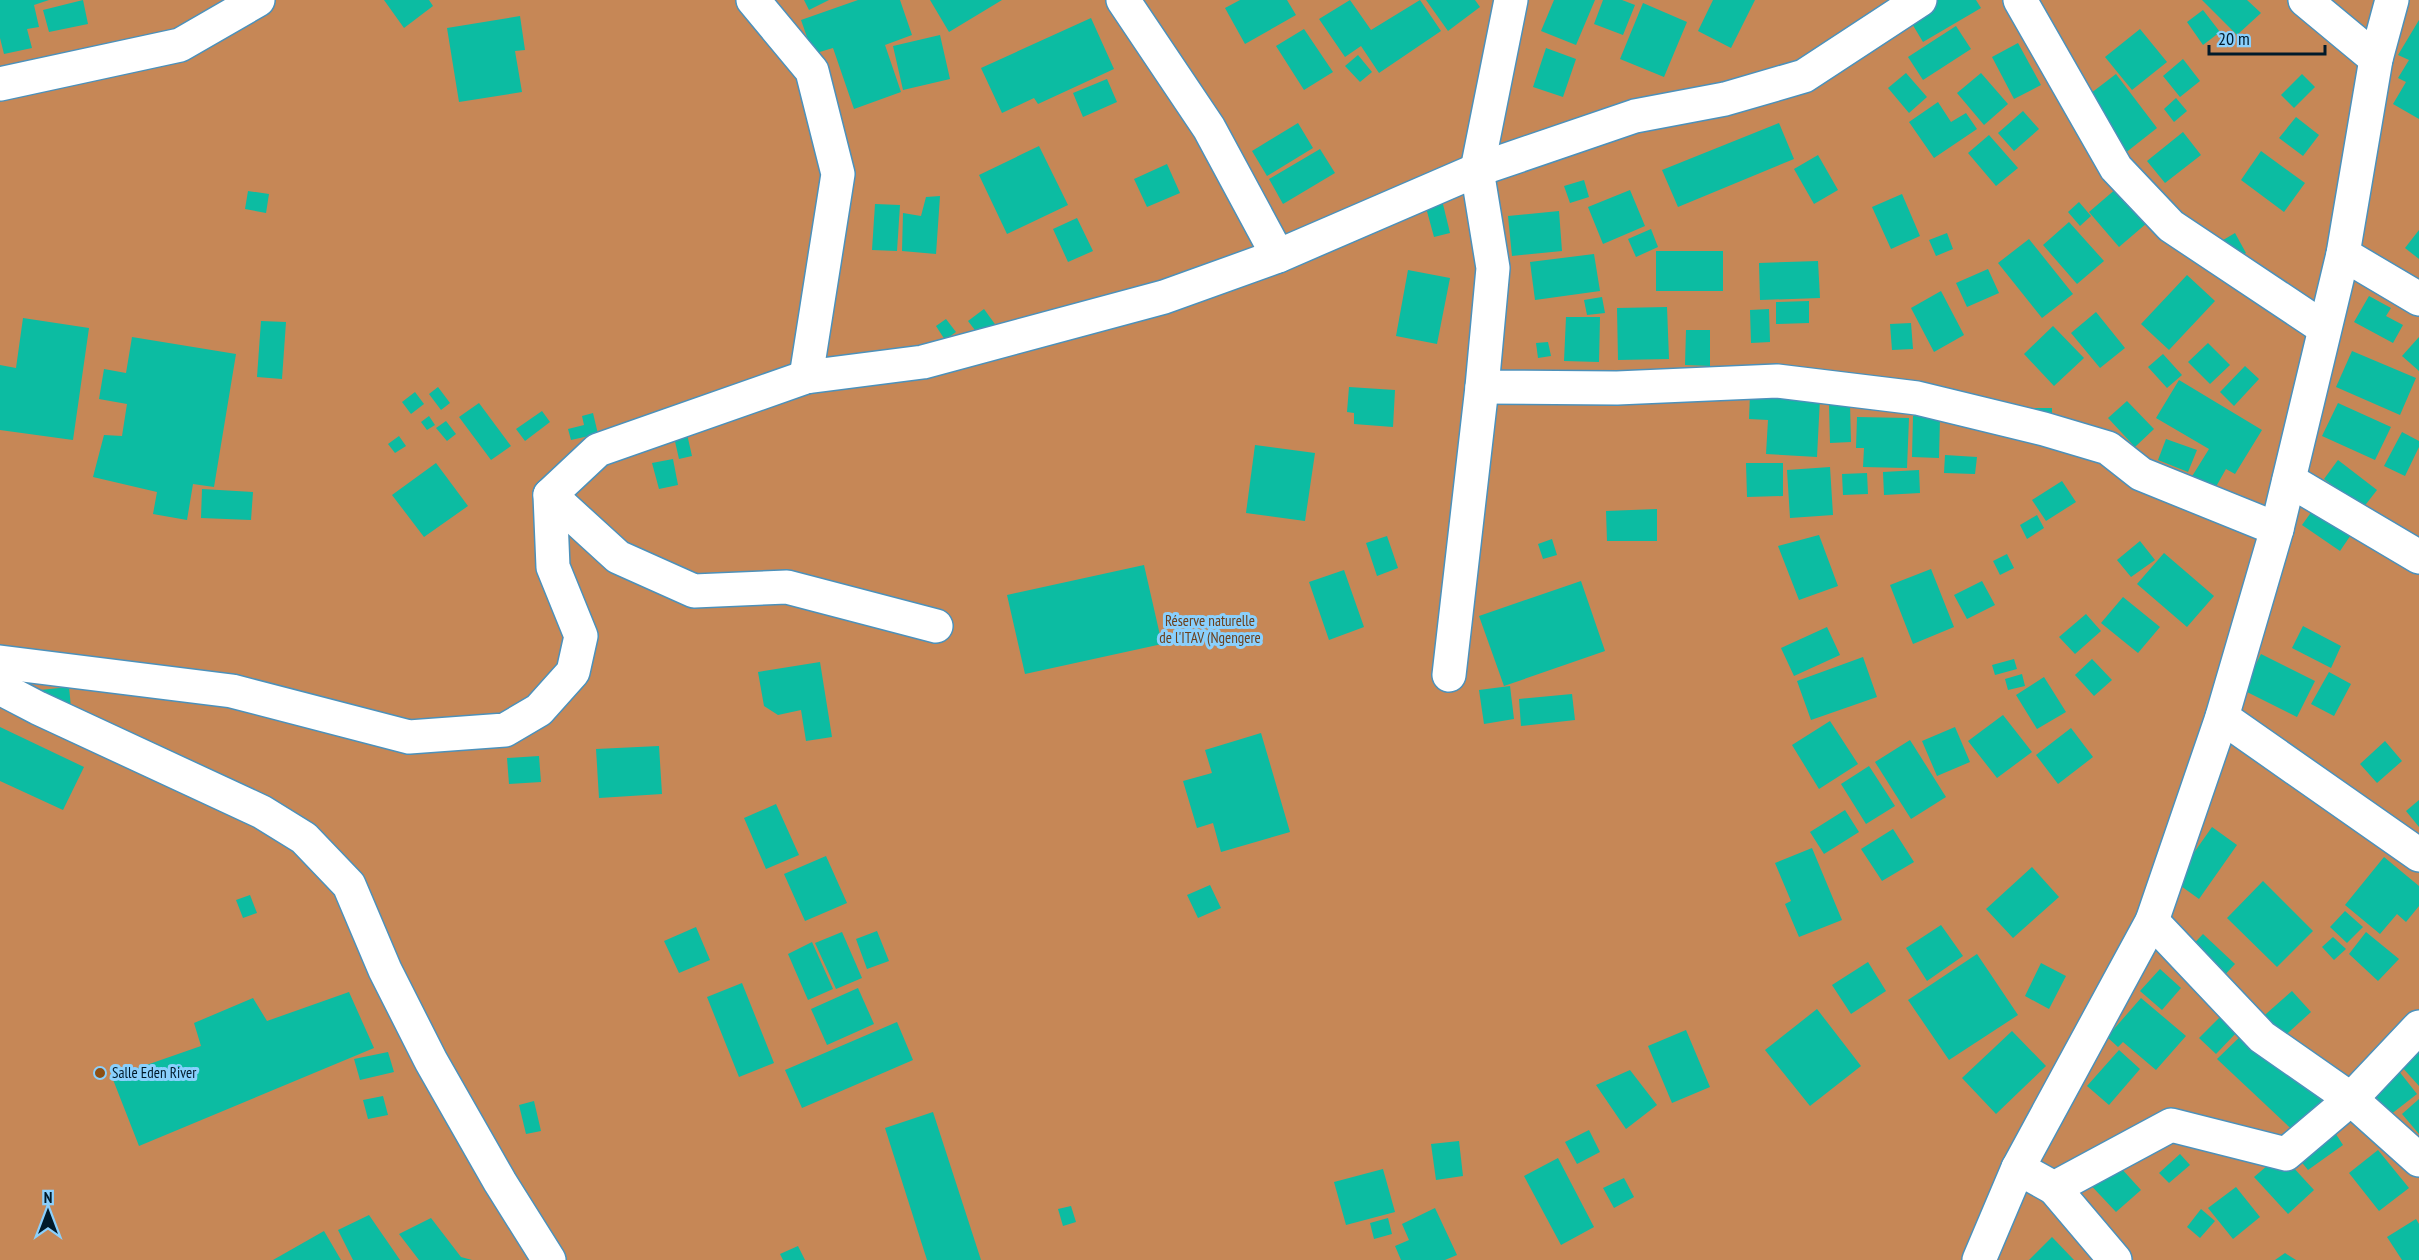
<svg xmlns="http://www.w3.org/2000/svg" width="2419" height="1260" font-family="'PT Sans Narrow',sans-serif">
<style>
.green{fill:#c68756}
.building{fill:#0cbca2}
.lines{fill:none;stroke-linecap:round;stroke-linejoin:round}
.minor-casing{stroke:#4c91bb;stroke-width:36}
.minor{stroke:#fff;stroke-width:33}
.poi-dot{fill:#8d4f14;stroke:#8ad0fd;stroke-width:2}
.labels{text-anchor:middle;stroke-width:6;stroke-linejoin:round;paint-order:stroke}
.park-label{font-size:15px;fill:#6b401d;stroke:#8ad0fd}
.poi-label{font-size:15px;fill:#001a2a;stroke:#8ad0fd;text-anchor:start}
</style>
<rect width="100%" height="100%" fill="#8ad0fd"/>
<rect class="green" x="0" y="0" width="2419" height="1260"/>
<g class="building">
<path d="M0 0H49L34 5 39 27 27 29 32 48 4 54 0 38Z"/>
<path d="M83 0 88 24 49 32 43 10Z"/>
<path d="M384 0H429L433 6 404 28Z"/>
<path d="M804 0H829L809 10Z"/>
<path d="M858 0H900L912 35 885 45 901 92 854 109 833 48 813 54 801 20Z"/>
<path d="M930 0H1002L949 32Z"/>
<path d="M1240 0H1287L1296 15 1245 44 1225 8Z"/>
<path d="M1350 0 1371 30 1420 0 1441 31 1379 73 1361 46 1345 57 1319 19Z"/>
<path d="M1426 0H1475L1480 7 1448 31Z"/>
<path d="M1554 0H1595L1576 45 1541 31Z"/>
<path d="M1603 0H1622L1635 5 1623 35 1594 24Z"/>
<path d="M1713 0H1755L1731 48 1698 31Z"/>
<path d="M1926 0H1976L1981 8 1923 42 1905 12Z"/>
<path d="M2202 0H2247L2261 13 2237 35Z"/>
<path d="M1643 3 1687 22 1664 77 1620 59Z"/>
<path d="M2203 10 2220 32 2203 45 2187 22Z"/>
<path d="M520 16 525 50 515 51 522 92 459 102 447 28Z"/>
<path d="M1091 18 1114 69 1038 104 1034 98 1002 113 981 68Z"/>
<path d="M2419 20V119L2393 104 2406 82 2398 78 2409 60 2398 55Z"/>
<path d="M1956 26 1971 49 1923 80 1908 57Z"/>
<path d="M1304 29 1333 72 1304 90 1276 46Z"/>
<path d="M2140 29 2167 62 2132 90 2105 57Z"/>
<path d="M940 35 950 79 903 90 893 46Z"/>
<path d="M2018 43 2041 85 2014 99 1992 57Z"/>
<path d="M1546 48 1576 59 1563 97 1533 87Z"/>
<path d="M1358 55 1372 72 1360 82 1345 66Z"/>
<path d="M2183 59 2200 81 2180 97 2163 76Z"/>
<path d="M1906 73 1927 97 1909 113 1888 88Z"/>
<path d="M1981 73 2008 104 1984 125 1957 93Z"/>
<path d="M2116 74 2157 128 2124 154 2082 100Z"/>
<path d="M2302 74 2315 87 2294 108 2281 95Z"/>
<path d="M1107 79 1117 102 1083 117 1073 93Z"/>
<path d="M2176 98 2187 111 2174 122 2164 109Z"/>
<path d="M1938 102 1951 122 1966 113 1977 129 1934 158 1909 122Z"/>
<path d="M2023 111 2039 129 2014 151 1998 133Z"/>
<path d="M2296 117 2319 135 2303 156 2279 138Z"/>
<path d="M1298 123 1313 148 1267 176 1252 151Z"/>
<path d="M1779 123 1794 159 1678 207 1662 170Z"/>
<path d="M2183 132 2201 155 2165 183 2147 161Z"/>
<path d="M1989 135 2018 168 1996 186 1968 153Z"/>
<path d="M1039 146 1068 205 1007 234 979 175Z"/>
<path d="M1320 149 1335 173 1283 204 1269 179Z"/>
<path d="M2261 151 2305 183 2284 212 2241 180Z"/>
<path d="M1818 155 1838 190 1814 204 1794 169Z"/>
<path d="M1167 164 1180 193 1147 207 1134 179Z"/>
<path d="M1584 180 1589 197 1570 203 1564 186Z"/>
<path d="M2117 188 2147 223 2119 247 2089 212Z"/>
<path d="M1630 190 1645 226 1603 244 1588 207Z"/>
<path d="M248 191 269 194 266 213 245 209Z"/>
<path d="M1902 194 1920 236 1891 249 1872 207Z"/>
<path d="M940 196 936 254 902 251 903 213 921 216 926 197Z"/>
<path d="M1442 200 1450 233 1434 237 1425 204Z"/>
<path d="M2079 202 2091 216 2080 226 2068 212Z"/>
<path d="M875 204 900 205 897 251 872 250Z"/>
<path d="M1559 211 1562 251 1512 256 1508 216Z"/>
<path d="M1077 218 1093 251 1068 262 1053 229Z"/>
<path d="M2069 222 2104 261 2077 284 2043 245Z"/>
<path d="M1651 229 1658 247 1636 257 1628 239Z"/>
<path d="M2419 230V259L2405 248Z"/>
<path d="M1947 233 1953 249 1936 256 1929 240Z"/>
<path d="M2235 233 2246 253 2224 265 2213 246Z"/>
<path d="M2029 239 2073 294 2042 318 1998 263Z"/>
<rect x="1656" y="251" width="67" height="40"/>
<path d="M1594 254 1600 291 1535 300 1530 262Z"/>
<path d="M1818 261 1820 298 1760 300 1759 263Z"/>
<path d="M1988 269 1999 293 1967 307 1956 283Z"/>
<path d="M1408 270 1450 278 1437 344 1396 336Z"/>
<path d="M2187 275 2215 301 2169 350 2141 324Z"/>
<path d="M1941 291 1964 335 1934 352 1911 308Z"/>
<path d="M2369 296 2391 308 2386 316 2403 325 2393 343 2354 322Z"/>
<path d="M1602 297 1605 313 1587 315 1584 300Z"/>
<path d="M1809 301V323L1776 324V302Z"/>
<path d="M1667 307 1669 359 1618 360 1617 308Z"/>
<path d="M984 309 997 327 981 338 968 321Z"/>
<path d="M1769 309 1770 342 1751 343 1750 310Z"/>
<path d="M2096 312 2125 348 2100 368 2071 333Z"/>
<path d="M1566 317H1600L1599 362 1564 361Z"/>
<path d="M23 318 89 328 73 440 0 430V365L16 368Z"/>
<path d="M946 319 956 332 945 340 936 326Z"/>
<path d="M261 321 286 322 282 379 257 377Z"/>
<path d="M1911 323 1913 349 1892 350 1890 324Z"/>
<path d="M2053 326 2084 358 2054 386 2024 354Z"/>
<path d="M1686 330H1710V366L1685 365Z"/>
<path d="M132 337 236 354 214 487 193 484 187 520 153 514 157 492 93 477 104 435 122 436 127 404 99 399 104 369 126 373Z"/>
<path d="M2419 337V371L2402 356Z"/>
<path d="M1548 342 1551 356 1538 358 1536 343Z"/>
<path d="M2208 343 2230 365 2210 384 2188 362Z"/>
<path d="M2352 351 2416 378 2400 415 2336 387Z"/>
<path d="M2163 354 2182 375 2167 388 2148 367Z"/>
<path d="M2245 366 2259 379 2234 406 2220 392Z"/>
<path d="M2179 380 2262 430 2235 474 2226 469 2213 492 2191 478 2209 449 2156 418Z"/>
<path d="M438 387 450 403 441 410 429 394Z"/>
<path d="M1349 387 1395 390 1393 427 1354 424V413L1347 412Z"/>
<path d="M415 392 424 404 411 414 402 402Z"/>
<path d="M1750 394 1820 398 1817 457 1766 454 1768 420 1749 419Z"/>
<path d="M2127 401 2154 429 2135 447 2108 418Z"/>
<path d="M479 403 511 446 491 460 459 417Z"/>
<path d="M1850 403 1851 442 1830 443 1829 404Z"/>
<path d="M2338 403 2391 427 2375 460 2322 436Z"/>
<path d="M2031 408H2052V422H2032Z"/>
<path d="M542 411 550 422 525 441 516 429Z"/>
<path d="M593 413 598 434 571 440 568 429 584 425 582 416Z"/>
<path d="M429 416 435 425 427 430 421 422Z"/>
<path d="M1913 416 1940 417 1939 458 1912 457Z"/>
<path d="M1857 417 1909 418 1907 468 1863 467 1864 448H1856Z"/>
<path d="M446 421 456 434 447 441 436 428Z"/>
<path d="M2402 432 2419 441V447L2405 476 2384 466Z"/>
<path d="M687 434 692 456 679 459 674 437Z"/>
<path d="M399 436 406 446 395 453 388 444Z"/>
<path d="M2166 439 2197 450 2188 472 2158 460Z"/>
<path d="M1255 445 1315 453 1305 521 1246 513Z"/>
<path d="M1945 455 1977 457 1975 474 1944 473Z"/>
<path d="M673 459 678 485 659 489 652 463Z"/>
<path d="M2338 460 2377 490 2363 508 2324 479Z"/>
<path d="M436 463 468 506 424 537 392 495Z"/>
<path d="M1746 463H1783V496L1747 497Z"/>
<path d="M1830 467 1833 515 1790 518 1787 470Z"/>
<path d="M1919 470 1920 493 1884 495 1883 472Z"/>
<path d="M1867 473 1868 494 1843 495 1842 474Z"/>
<path d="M2062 481 2076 502 2046 521 2032 500Z"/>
<path d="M202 489 253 492 251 520 201 518Z"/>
<path d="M2322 497 2359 523 2340 551 2302 525Z"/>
<path d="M1657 509V541H1607L1606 511Z"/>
<path d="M2037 515 2044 528 2027 539 2020 525Z"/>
<path d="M1819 535 1838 586 1799 600 1778 546Z"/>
<path d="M1387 536 1398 568 1377 576 1366 543Z"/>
<path d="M1552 539 1557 555 1543 559 1538 544Z"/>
<path d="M2140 541 2155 560 2131 577 2117 560Z"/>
<path d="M2164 553 2214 596 2187 627 2137 584Z"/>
<path d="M2007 554 2014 568 2000 575 1993 561Z"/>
<path d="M1144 565 1162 644 1025 674 1007 595Z"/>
<path d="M1931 569 1954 627 1913 644 1890 585Z"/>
<path d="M1344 570 1364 627 1329 640 1309 582Z"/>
<path d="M1581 581 1605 651 1504 686 1479 616Z"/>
<path d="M1982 581 1995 605 1967 619 1954 595Z"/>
<path d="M2123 597 2160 627 2138 653 2101 623Z"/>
<path d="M2086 614 2101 631 2075 654 2059 637Z"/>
<path d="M2303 626 2341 646 2331 668 2292 648Z"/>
<path d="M1827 627 1840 655 1794 676 1781 648Z"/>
<path d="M2261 654 2315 681 2297 717 2243 690Z"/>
<path d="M1863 657 1877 697 1811 720 1797 681Z"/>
<path d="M2014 659 2017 669 1995 675 1992 665Z"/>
<path d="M2092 659 2112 680 2094 696 2075 675Z"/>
<path d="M820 662 832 737 806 741 801 710 778 715 764 706 758 672Z"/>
<path d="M2329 672 2351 684 2334 716 2311 704Z"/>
<path d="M2022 674 2025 686 2008 690 2005 679Z"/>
<path d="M2044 677 2066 712 2037 729 2016 695Z"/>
<path d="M1510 686 1514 719 1484 724 1479 690Z"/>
<path d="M69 687 71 707 42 710 40 690Z"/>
<path d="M1572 694 1575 720 1521 726 1519 699Z"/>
<path d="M2003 715 2032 752 1997 778 1968 741Z"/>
<path d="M1830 721 1858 764 1819 789 1792 745Z"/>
<path d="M0 727 84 767 63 810 0 781Z"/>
<path d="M1955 727 1970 762 1937 776 1922 741Z"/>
<path d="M2071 728 2093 757 2058 784 2036 755Z"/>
<path d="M1261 733 1290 832 1221 852 1213 823 1197 828 1183 781 1212 773 1205 750Z"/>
<path d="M1910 740 1946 797 1911 819 1875 762Z"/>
<path d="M2385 741 2402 761 2377 783 2360 764Z"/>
<path d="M659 746 662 794 599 798 596 749Z"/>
<path d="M539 756 541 782 509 784 507 758Z"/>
<path d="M1869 766 1895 806 1866 824 1841 784Z"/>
<path d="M2419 800V827L2406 811Z"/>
<path d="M776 804 799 855 766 869 744 818Z"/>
<path d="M1845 810 1859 832 1824 854 1810 832Z"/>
<path d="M2212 827 2237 845 2199 899 2174 881Z"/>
<path d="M1893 829 1914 862 1882 881 1861 849Z"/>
<path d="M1812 848 1842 920 1799 937 1785 904 1791 901 1775 863Z"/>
<path d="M826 856 847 903 805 921 784 874Z"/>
<path d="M2384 857 2419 886V906L2406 922 2397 914 2380 934 2345 905Z"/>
<path d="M2032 867 2059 897 2013 938 1986 909Z"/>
<path d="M2263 881 2313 931 2277 967 2227 918Z"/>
<path d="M1210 885 1221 908 1198 918 1187 895Z"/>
<path d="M250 895 257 913 243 918 236 900Z"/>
<path d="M2345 911 2363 927 2347 943 2330 927Z"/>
<path d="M1941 925 1963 956 1927 981 1906 948Z"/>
<path d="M696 927 710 960 679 973 664 941Z"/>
<path d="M877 931 889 961 867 969 856 939Z"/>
<path d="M842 932 862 978 836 989 815 943Z"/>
<path d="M2366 932 2399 959 2378 981 2349 954Z"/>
<path d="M2203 934 2235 964 2219 981 2187 951Z"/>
<path d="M2333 937 2346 949 2334 960 2322 947Z"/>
<path d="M812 942 833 989 808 1000 788 954Z"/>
<path d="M1977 954 2018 1015 1949 1060 1908 1000Z"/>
<path d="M1868 962 1886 991 1851 1014 1832 985Z"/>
<path d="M2041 963 2066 976 2049 1009 2025 996Z"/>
<path d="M2160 969 2181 988 2162 1010 2140 991Z"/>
<path d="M742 983 774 1063 739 1077 707 997Z"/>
<path d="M858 988 874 1024 827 1045 811 1009Z"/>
<path d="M2292 991 2311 1012 2278 1042 2258 1021Z"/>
<path d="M349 992 374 1048 139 1146 112 1077 201 1046 194 1023 253 998 267 1021Z"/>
<path d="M2141 998 2186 1036 2156 1070 2123 1042 2118 1047 2107 1037Z"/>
<path d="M1817 1009 1861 1066 1810 1106 1765 1050Z"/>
<path d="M2222 1015 2238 1031 2216 1054 2199 1038Z"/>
<path d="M897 1022 913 1060 802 1108 785 1070Z"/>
<path d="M1686 1030 1710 1087 1672 1103 1648 1046Z"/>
<path d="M2247 1030 2329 1108 2301 1138 2217 1059Z"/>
<path d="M2012 1031 2046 1066 1996 1114 1962 1078Z"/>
<path d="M2419 1049V1086L2401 1066Z"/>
<path d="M2119 1050 2140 1069 2109 1105 2087 1086Z"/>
<path d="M388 1052 394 1072 360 1080 354 1059Z"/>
<path d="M2391 1061 2417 1094 2390 1115 2364 1081Z"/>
<path d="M1630 1070 1657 1105 1626 1129 1596 1085Z"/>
<path d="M383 1096 388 1115 368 1119 363 1100Z"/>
<path d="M2419 1099V1134L2402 1114Z"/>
<path d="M534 1101 541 1131 526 1134 519 1105Z"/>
<path d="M933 1112 981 1260H927L885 1128Z"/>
<path d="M2332 1128 2343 1145 2308 1170 2295 1154Z"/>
<path d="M1589 1130 1600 1152 1577 1164 1565 1142Z"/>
<path d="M1459 1141 1463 1176 1436 1180 1431 1144Z"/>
<path d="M2378 1150 2409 1188 2379 1211 2349 1173Z"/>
<path d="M2180 1154 2190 1165 2169 1183 2159 1173Z"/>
<path d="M2281 1154 2314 1190 2288 1214 2254 1177Z"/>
<path d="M2110 1156 2141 1190 2116 1212 2085 1179Z"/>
<path d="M1558 1158 1594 1227 1561 1245 1524 1176Z"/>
<path d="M1383 1169 1395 1212 1346 1225 1334 1182Z"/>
<path d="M1624 1178 1634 1197 1614 1208 1603 1188Z"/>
<path d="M2236 1187 2260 1217 2233 1239 2208 1208Z"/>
<path d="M1071 1206 1076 1222 1063 1226 1058 1209Z"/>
<path d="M1435 1208 1457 1255 1445 1260H1401L1395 1246 1409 1240 1402 1224Z"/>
<path d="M2201 1209 2215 1221 2200 1238 2187 1227Z"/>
<path d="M369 1215 400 1260H353L338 1230Z"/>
<path d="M431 1218 461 1257 472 1260H419L399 1234Z"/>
<path d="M1388 1218 1392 1234 1374 1239 1370 1223Z"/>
<path d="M2416 1219 2419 1224V1260H2402L2387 1237Z"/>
<path d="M324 1231 341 1260H273Z"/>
<path d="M2052 1237 2074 1260H2029Z"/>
<path d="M798 1246 805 1260H783L780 1254Z"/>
<path d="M2285 1253 2296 1260H2275Z"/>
</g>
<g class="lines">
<g class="minor-casing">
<g id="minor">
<path d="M753 0 812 71 838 174 806 377"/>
<path d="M1123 0 1209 128 1278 256"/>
<path d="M1511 0 1477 170 1493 268 1482 387 1617 388 1777 381 1917 398 2044 429 2108 448 2141 474 2277 529"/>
<path d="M2020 0 2116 168 2171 226 2324 328"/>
<path d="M2305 0 2376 59"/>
<path d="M0 84 180 45 258 0"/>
<path d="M2343 254 2419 299"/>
<path d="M2289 480 2419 557"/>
<path d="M550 495 618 557 694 591 787 587 936 626"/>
<path d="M0 662 232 691 409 737 505 730 539 710 573 672 581 636 553 567 550 495 598 450 806 377 923 362 1164 297 1278 256 1477 170 1635 116 1725 99 1804 76 1920 0"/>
<path d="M1449 675 1482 387"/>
<path d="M0 688 38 708 262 812 304 838 349 885 385 970 431 1061 500 1182 549 1260"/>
<path d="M2222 717 2419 855"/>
<path d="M2152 921 2262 1037 2351 1099 2419 1160"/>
<path d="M2018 1168 2054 1188 2171 1125 2286 1154 2351 1099 2419 1027"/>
<path d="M2054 1188 2115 1260"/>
<path d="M1979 1260 2018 1168 2152 921 2222 717 2277 529 2343 254 2376 59 2392 0"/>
</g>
</g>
<use href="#minor" class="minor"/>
</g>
<circle class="poi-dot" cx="100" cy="1073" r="6"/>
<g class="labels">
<g class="park-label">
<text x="1210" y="626">Réserve naturelle<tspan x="1210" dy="17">de l'ITAV (Ngengere</tspan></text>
</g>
<g class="poi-label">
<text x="112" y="1078">Salle Eden River</text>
</g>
</g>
<g transform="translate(48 1212)" stroke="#8ad0fd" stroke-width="4.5" paint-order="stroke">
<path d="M0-4.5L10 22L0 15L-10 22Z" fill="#001a2a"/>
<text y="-9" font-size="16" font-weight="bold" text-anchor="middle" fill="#001a2a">N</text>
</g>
<path d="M2209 45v9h116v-9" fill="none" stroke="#001a2a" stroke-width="3"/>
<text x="2218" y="45" font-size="18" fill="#001a2a" stroke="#8ad0fd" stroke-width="4.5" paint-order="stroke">20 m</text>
</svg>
